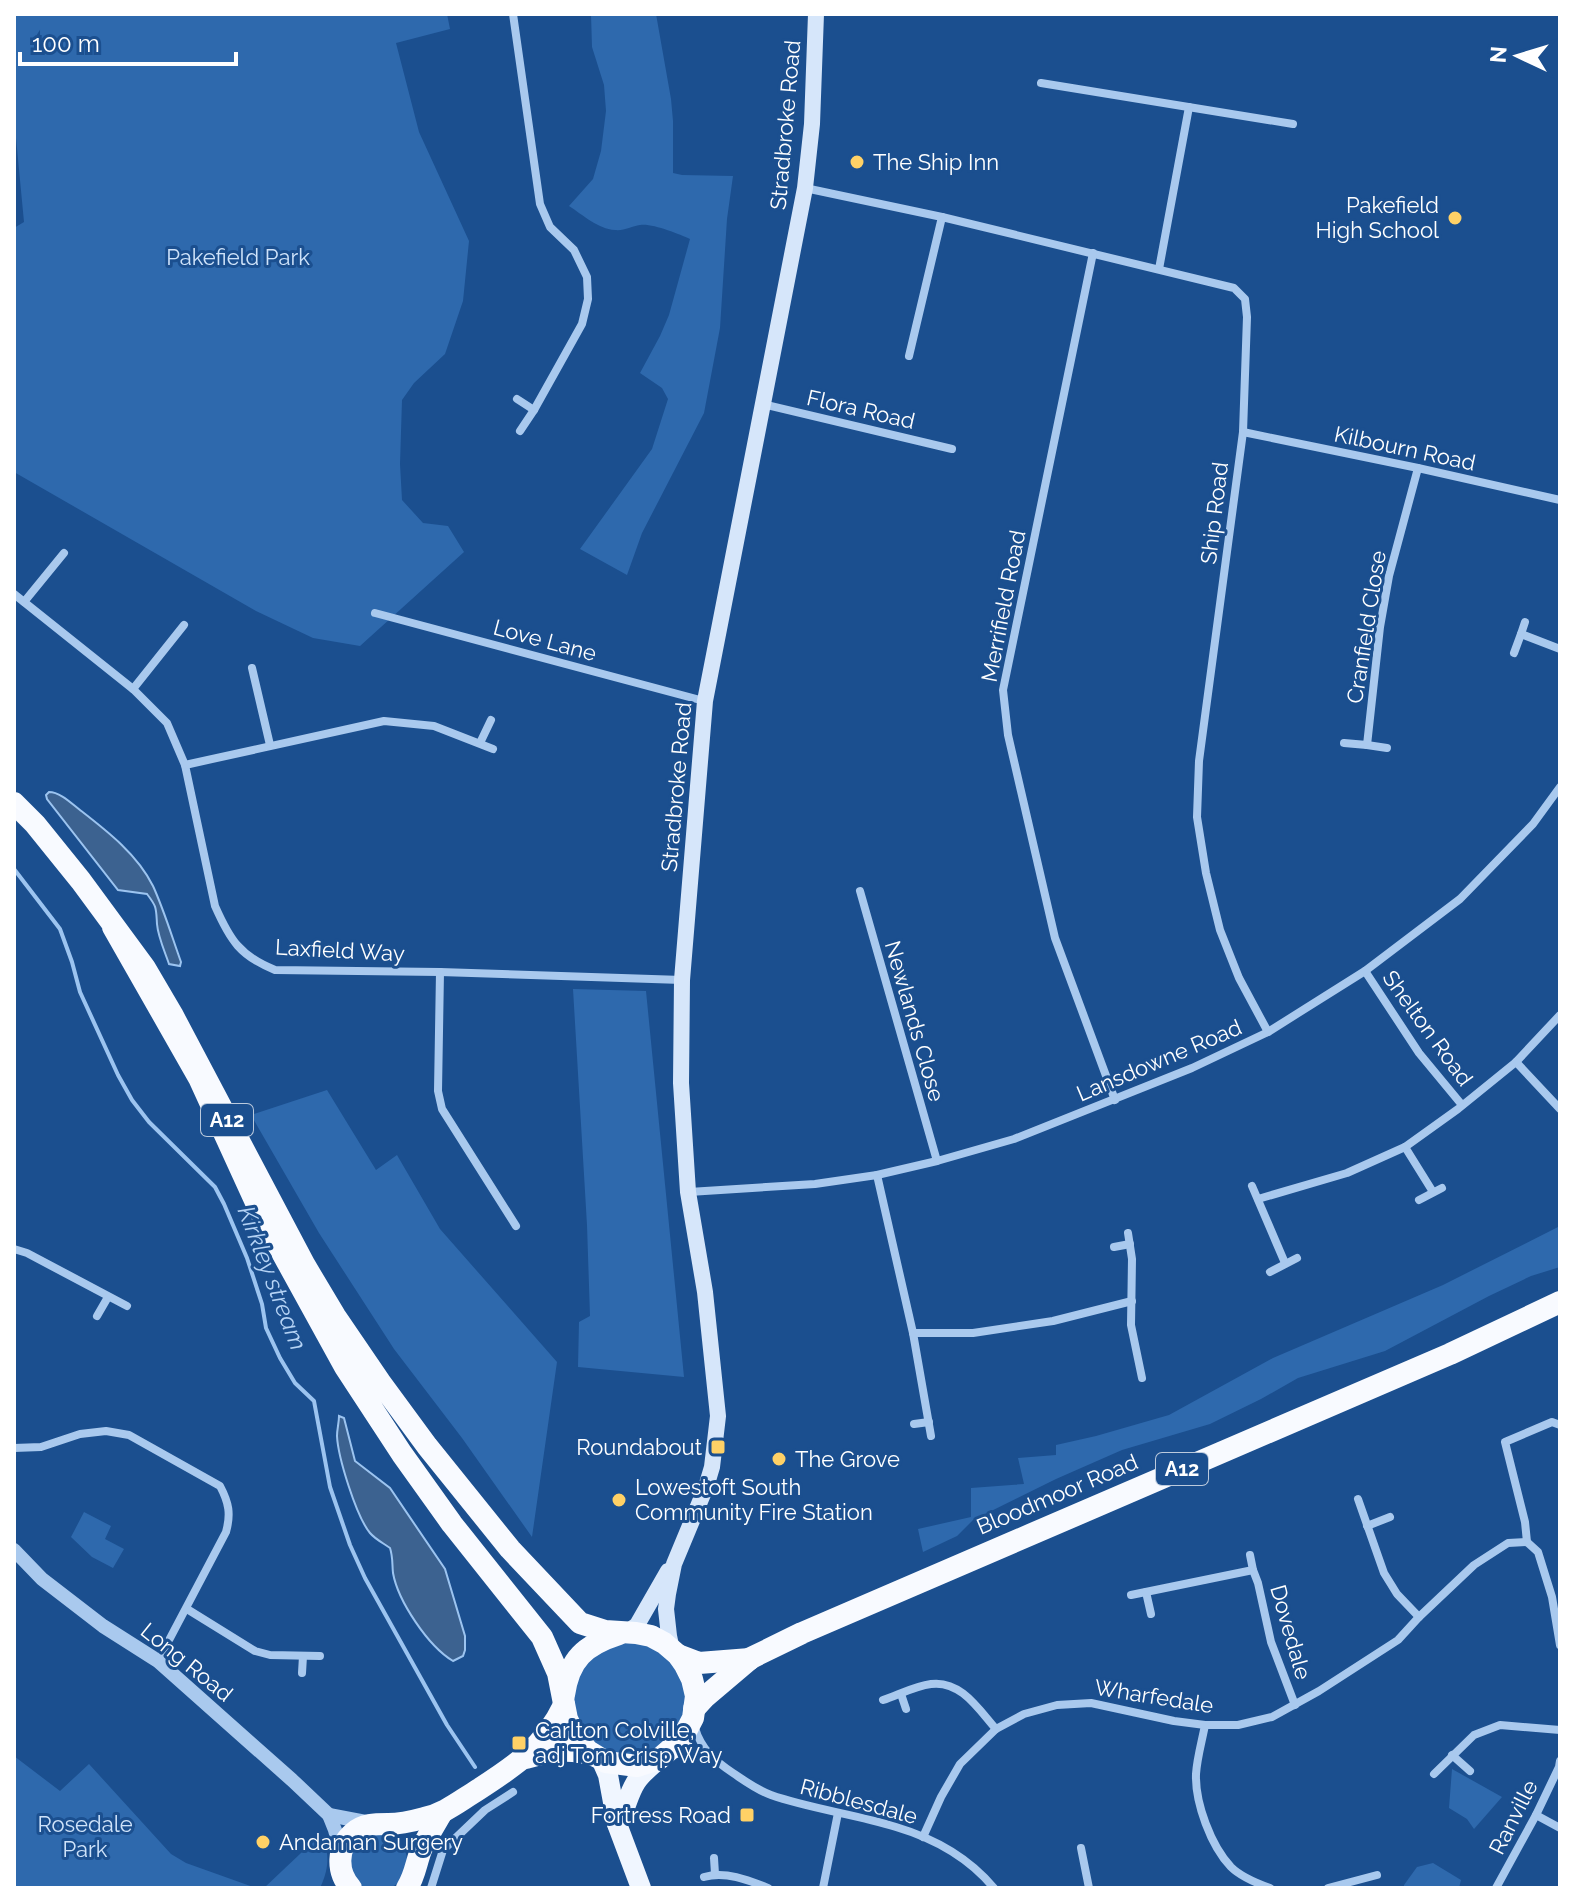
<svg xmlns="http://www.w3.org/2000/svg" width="1574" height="1902" font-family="Raleway,sans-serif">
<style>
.green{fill:#2e69ad}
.water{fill:#3c6290;stroke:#9cc4f0;stroke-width:2}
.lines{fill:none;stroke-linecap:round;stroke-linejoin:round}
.stream{stroke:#9cc4f0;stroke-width:4}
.minor{stroke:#a9c9ee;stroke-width:8}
.tertiary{stroke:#a9c9ee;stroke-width:14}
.secondary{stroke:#d6e6fa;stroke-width:16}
.primary{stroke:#f0f6ff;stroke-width:20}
.trunk{stroke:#f8faff;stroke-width:22}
.poi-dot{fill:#ffd166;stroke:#1b4f8f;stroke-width:3}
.labels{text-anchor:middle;stroke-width:6;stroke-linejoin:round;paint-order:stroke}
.shield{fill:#1b4f8f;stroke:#bbcadd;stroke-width:2}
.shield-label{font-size:20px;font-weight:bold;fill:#fff}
.street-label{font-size:22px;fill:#fff;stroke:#1b4f8f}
.poi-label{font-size:22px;fill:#fff;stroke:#1b4f8f;text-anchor:start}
.park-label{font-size:22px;fill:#cfe3fa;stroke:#1b4f8f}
.water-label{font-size:24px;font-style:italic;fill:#b5d3f5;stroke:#1b4f8f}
</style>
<rect width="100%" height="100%" fill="#1b4f8f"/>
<g class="green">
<path d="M14 14H447L450 29 396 43 419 132 469 241 463 301 445 354 414 383 402 400 400 464 402 500 423 523 448 526 464 552 360 646 313 638 256 611 14 472V228L24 222 14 117Z"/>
<path d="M591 14H656L671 99 673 121V173L682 175 733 176 727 219 720 328 704 413 642 533 627 575 580 549 652 449 668 399 662 388 640 373 660 336 669 315 690 239C679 234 652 223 640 225 632 226 624 231 615 230 598 229 583 215 569 206L593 179 601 151 606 111 604 85 592 47Z"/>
<path d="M573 989 646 991 684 1377 578 1367 579 1322 590 1316 587 1225Z"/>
<path d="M327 1090 376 1170 397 1155 440 1229 557 1362 532 1537 462 1438 394 1349 319 1233 251 1115Z"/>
<path d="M1560 1226V1267L1531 1276 1489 1296 1385 1351 1298 1378 1261 1399 1210 1424 1122 1450 1056 1479 973 1520 957 1536 923 1552 918 1529 971 1517V1488L1024 1484 1018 1458 1056 1455V1445L1096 1436 1169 1415 1273 1358 1443 1285Z"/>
<path d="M84 1512 111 1526 105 1539 124 1549 113 1568 92 1557 71 1537Z"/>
<circle cx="630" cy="1699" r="56"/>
<path d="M14 1756 60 1791 89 1764 171 1854 186 1863 256 1888H14Z"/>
<path d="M1452 1769 1502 1797 1474 1829 1467 1819 1449 1808Z"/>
<path d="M379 1832C383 1833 387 1834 391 1835 407 1843 412 1864 402 1878 396 1887 391 1888 380 1888 374 1888 368 1889 362 1886 341 1875 347 1843 366 1835 370 1833 375 1833 379 1832Z"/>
<path d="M319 1836C332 1851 328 1871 320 1888H264Z"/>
<path d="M1433 1863 1461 1880 1459 1888H1404V1885L1417 1867Z"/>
</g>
<g class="water">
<path d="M49 792C60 792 71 803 80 810 107 831 137 854 153 886 164 910 172 937 181 962L180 966 169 964C165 952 158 937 157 924 156 908 157 907 147 894L118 890 47 799 46 795Z"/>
<path d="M339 1416 344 1418 355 1461 390 1488 445 1569 465 1636V1650L463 1656 453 1661C428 1646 398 1601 393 1573 392 1564 393 1557 390 1548 383 1543 375 1539 370 1533 356 1516 338 1457 337 1436 337 1429 339 1423 339 1416Z"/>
</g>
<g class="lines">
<path class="stream" d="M14 869 60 929 72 962 80 992 118 1075 132 1100 149 1122 215 1187 224 1204 247 1258 262 1304 266 1328 280 1358 295 1383 314 1401 330 1487 350 1545 365 1578 447 1725 475 1767"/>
<g class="minor">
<path d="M513 14 540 204 550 227 574 250 587 277 588 299 582 324 534 410 520 431"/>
<path d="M1041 83 1293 124"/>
<path d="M805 188 942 217 1234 288 1245 299 1247 317 1243 432 1199 761 1197 817 1206 873 1220 930 1239 978 1268 1032"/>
<path d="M1093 253 1003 690 1008 735 1055 938 1115 1100"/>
<path d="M1159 269 1189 107"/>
<path d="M909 356 942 217"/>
<path d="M517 399 534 410"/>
<path d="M762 404 952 449"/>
<path d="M1243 432 1418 468 1560 500"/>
<path d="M14 594 133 689 167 723 185 765 215 906C230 940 240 956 275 970L440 972 682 980"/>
<path d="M24 602 64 553"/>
<path d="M375 613 704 701"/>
<path d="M1525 622 1521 634 1560 649"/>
<path d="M1514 653 1521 634"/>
<path d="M252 668 270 745"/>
<path d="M133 689 184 625"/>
<path d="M480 743 491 720"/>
<path d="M1344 743 1367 745 1380 627 1389 576 1418 468"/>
<path d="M1367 745 1387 748"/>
<path d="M185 765 384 721 434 726 493 749"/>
<path d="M860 891 937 1161"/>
<path d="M1365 971 1419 1053 1462 1105"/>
<path d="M440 972 438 1091 442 1109 516 1226"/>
<path d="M1516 1062 1560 1109"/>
<path d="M1405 1147 1433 1192"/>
<path d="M877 1175 913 1333 931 1436"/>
<path d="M1252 1186 1285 1263"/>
<path d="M689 1192 815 1184 877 1175 937 1161 1014 1139 1192 1068 1268 1032 1365 971 1460 899 1533 824 1560 787"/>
<path d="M1258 1199 1347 1173 1405 1147 1458 1109 1516 1062 1560 1015"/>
<path d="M1419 1200 1442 1188"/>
<path d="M1128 1233 1132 1259 1131 1325 1142 1378"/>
<path d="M1114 1247 1130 1244"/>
<path d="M14 1249 27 1253 127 1306"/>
<path d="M1270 1272 1297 1258"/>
<path d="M97 1316 108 1297"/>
<path d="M913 1333H973L1053 1321 1132 1301"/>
<path d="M914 1424 929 1422"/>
<path d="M1560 1425 1552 1422 1505 1442 1525 1522 1527 1542 1538 1552 1552 1597 1560 1645"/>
<path d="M14 1448 41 1447 80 1434 106 1431 129 1435 220 1486C229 1503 231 1514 226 1532L158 1661"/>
<path d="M1358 1499 1384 1573 1397 1594 1419 1617"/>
<path d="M1367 1526 1390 1517"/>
<path d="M1250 1555 1253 1570"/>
<path d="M1146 1592 1151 1614"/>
<path d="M1131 1595 1253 1570 1258 1583 1271 1642 1295 1705"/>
<path d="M187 1609 255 1651 270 1655 320 1656"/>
<path d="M302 1673 303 1656"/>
<path d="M901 1694 906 1709"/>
<path d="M883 1700C898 1695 915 1686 931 1684 961 1680 979 1710 996 1729"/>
<path d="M1205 1725C1202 1741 1197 1758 1196 1774 1195 1803 1211 1846 1231 1867 1241 1877 1256 1883 1270 1888"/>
<path d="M695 1728C701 1749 715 1761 733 1773 745 1781 757 1790 771 1795 811 1809 855 1814 896 1827 933 1838 969 1858 994 1888"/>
<path d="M671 1755 682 1753 710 1756"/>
<path d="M1452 1755 1470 1771"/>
<path d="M1434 1774 1474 1735 1500 1725 1560 1730"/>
<path d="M1536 1815 1560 1828"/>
<path d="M923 1837 941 1797 960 1764 996 1729 1024 1714 1057 1705 1091 1703 1174 1721 1205 1725H1238L1272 1717 1319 1691 1398 1640 1419 1617 1474 1565 1508 1543 1527 1542"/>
<path d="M1081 1848 1089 1888"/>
<path d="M714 1858 715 1874"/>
<path d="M704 1877C726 1871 748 1880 768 1888"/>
<path d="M431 1888 443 1850 485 1810 513 1792"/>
<path d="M823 1888 838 1813"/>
<path d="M1328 1888 1377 1875"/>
<path d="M1496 1888 1536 1815 1559 1767 1560 1761"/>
</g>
<g class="tertiary">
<path d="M14 1550 42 1579 103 1626 158 1661 292 1780 329 1815 335 1830 341 1853"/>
<path d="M329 1815 371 1823"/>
</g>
<g class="secondary">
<path d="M626 1633 637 1625 668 1571"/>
<path d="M672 1650 669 1636 666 1609 668 1594 674 1564 706 1487 712 1467 718 1416 705 1292 688 1192 681 1083 682 980 705 701 805 188 812 124 816 14"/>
</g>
<g class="primary">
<path d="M601 1759 608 1775 617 1824 641 1888"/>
<path d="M617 1824C626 1811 627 1796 636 1782 642 1773 651 1766 659 1759"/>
</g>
<g class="trunk">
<path d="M14 803 35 824 81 881 145 968 172 1014 304 1264 335 1316 380 1382 427 1446 510 1549 580 1623 605 1631 636 1633 651 1636 664 1643 678 1655 685 1665 692 1679 696 1696 693 1718 682 1739 659 1759 637 1766 606 1762 588 1751 574 1734 567 1719 558 1673 542 1637 452 1524 402 1454 345 1367 263 1218 199 1078 113 927"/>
<path d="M678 1655 699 1663 750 1659"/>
<path d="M564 1695C569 1659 585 1645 619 1634"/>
<path d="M694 1709 705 1697 751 1658 802 1633 1450 1354 1560 1302"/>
<path d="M526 1758C550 1751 570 1747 595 1756"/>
<path d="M351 1888C336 1872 337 1847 353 1833 363 1824 375 1824 388 1824 399 1824 413 1821 424 1818 443 1814 457 1803 473 1793 513 1767 543 1749 564 1705"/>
<path d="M407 1888C415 1876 416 1863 421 1850 427 1837 434 1826 441 1814"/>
</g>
</g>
<g class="poi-dot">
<circle cx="857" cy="162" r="8"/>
<circle cx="1455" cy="218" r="8"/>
<rect x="710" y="1439" width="16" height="16" rx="4"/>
<circle cx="779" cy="1459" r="8"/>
<circle cx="619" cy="1500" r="8"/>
<rect x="511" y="1735" width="16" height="16" rx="4"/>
<rect x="739" y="1807" width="16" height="16" rx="4"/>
<circle cx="263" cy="1842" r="8"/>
</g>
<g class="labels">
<g class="shield">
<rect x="201" y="1104" width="52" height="32" rx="6"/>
<rect x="1156" y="1453" width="52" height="32" rx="6"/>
</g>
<g class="shield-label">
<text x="227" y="1127">A12</text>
<text x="1182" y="1476">A12</text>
</g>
<g class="street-label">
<text transform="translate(785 125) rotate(-85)" y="8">Stradbroke Road</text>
<text transform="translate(861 409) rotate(13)" y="8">Flora Road</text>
<text transform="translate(1405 448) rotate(12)" y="8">Kilbourn Road</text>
<text transform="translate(1214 513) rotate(-83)" y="8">Ship Road</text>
<text transform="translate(1003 606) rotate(-79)" y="8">Merrifield Road</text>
<text transform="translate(1366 627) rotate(-81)" y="8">Cranfield Close</text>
<text transform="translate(545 640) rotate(15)" y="8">Love Lane</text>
<text transform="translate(676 787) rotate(-85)" y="8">Stradbroke Road</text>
<text transform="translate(340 950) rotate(3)" y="8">Laxfield Way</text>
<text transform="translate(915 1021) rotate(74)" y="8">Newlands Close</text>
<text transform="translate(1428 1028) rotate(54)" y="8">Shelton Road</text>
<text transform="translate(1159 1060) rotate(-23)" y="8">Lansdowne Road</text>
<text transform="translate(1057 1494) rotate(-23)" y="8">Bloodmoor Road</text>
<text transform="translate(1291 1632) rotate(74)" y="8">Dovedale</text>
<text transform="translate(187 1662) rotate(39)" y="8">Long Road</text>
<text transform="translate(1154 1696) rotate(9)" y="8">Wharfedale</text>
<text transform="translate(859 1801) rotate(15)" y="8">Ribblesdale</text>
<text transform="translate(1513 1817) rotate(-63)" y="8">Ranville</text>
</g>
<g class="poi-label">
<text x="873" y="170">The Ship Inn</text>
<text x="1439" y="213" text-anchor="end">Pakefield<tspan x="1439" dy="25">High School</tspan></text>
<text x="702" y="1455" text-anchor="end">Roundabout</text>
<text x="795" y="1467">The Grove</text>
<text x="635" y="1495">Lowestoft South<tspan x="635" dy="25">Community Fire Station</tspan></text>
<text x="535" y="1738">Carlton Colville,<tspan x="535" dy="25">adj Tom Crisp Way</tspan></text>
<text x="731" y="1823" text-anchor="end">Fortress Road</text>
<text x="279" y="1850">Andaman Surgery</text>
</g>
<g class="park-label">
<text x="238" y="265">Pakefield Park</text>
<text x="85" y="1832">Rosedale<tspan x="85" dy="25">Park</tspan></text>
</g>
<g class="water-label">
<text transform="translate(272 1278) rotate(69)" y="8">Kirkley stream</text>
</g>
</g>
<rect width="1574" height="1902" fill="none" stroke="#ffffff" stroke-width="32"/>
<g transform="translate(1518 56) rotate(274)" stroke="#1b4f8f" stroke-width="6" paint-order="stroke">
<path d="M0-6L14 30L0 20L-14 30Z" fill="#ffffff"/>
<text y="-12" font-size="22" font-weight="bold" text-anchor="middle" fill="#ffffff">N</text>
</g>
<path d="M20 52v12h216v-12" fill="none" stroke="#ffffff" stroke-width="4"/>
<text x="32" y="52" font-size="24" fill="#ffffff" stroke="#1b4f8f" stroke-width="6" paint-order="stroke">100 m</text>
</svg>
